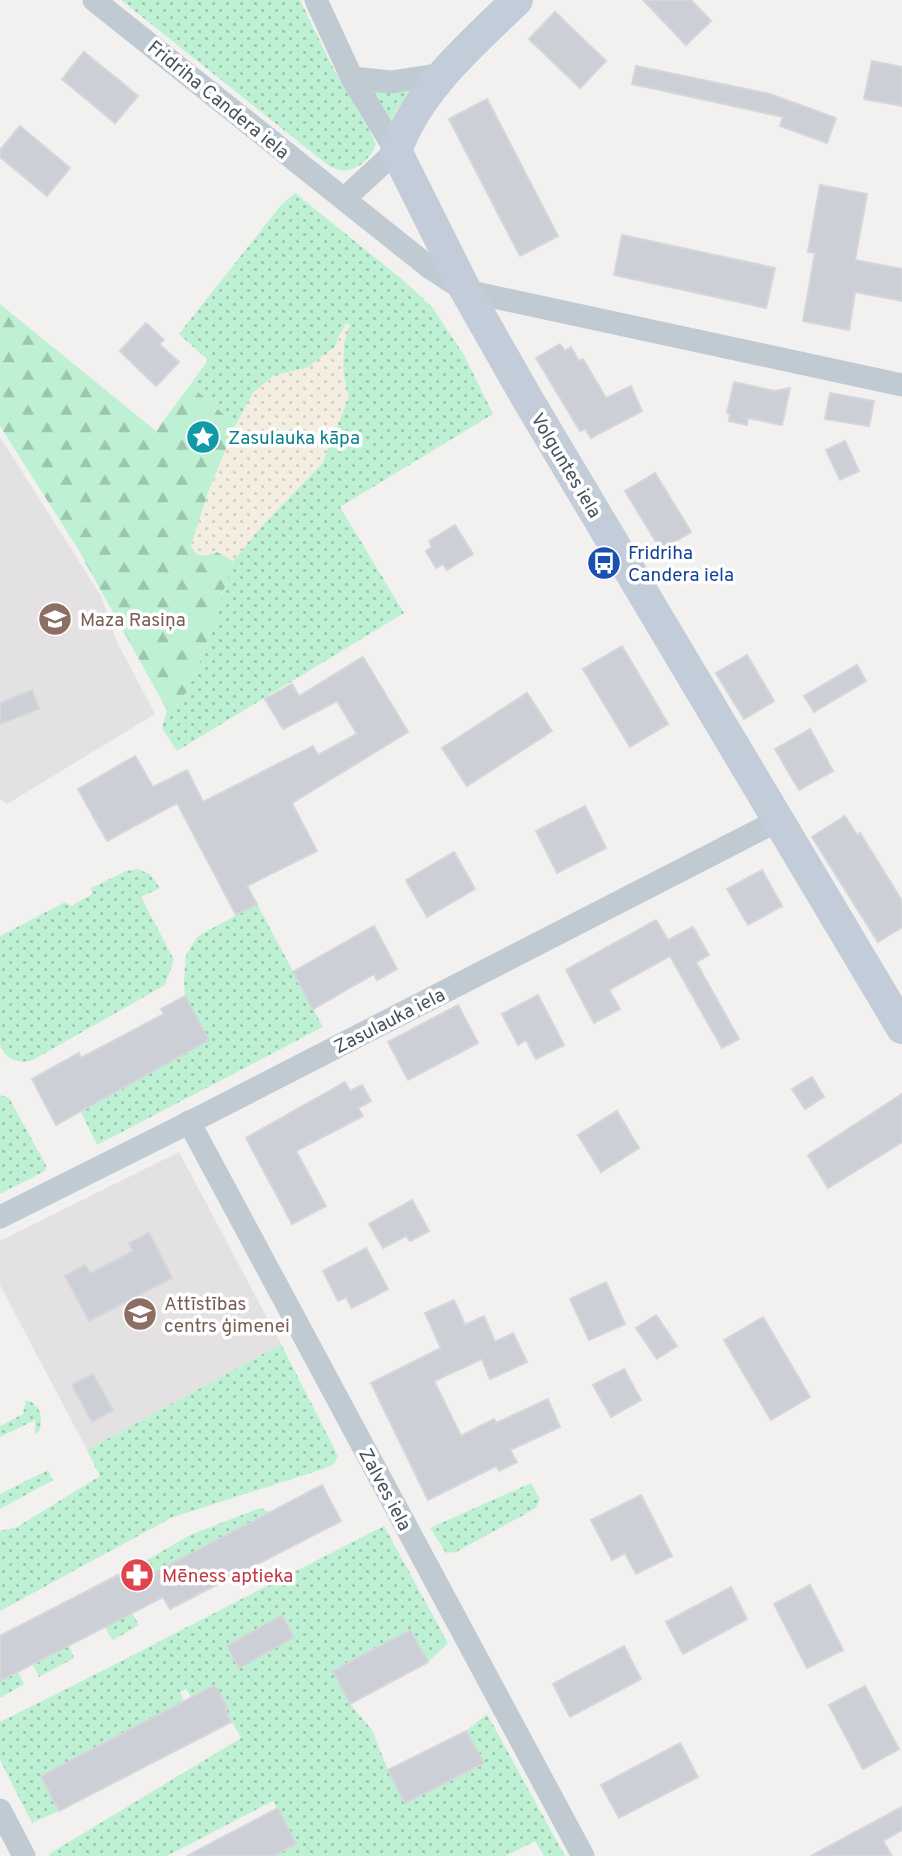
<svg xmlns="http://www.w3.org/2000/svg" width="902" height="1856" font-family="Overpass,sans-serif">
<style>
.education{fill:#e4e1e2}
.grass{fill:url(#grass-dots)}
.forest{fill:url(#forest-firs)}
.sand{fill:url(#sand-dots)}
.building{fill:#cccfd5;stroke:#d4d6dc;stroke-width:2}
.lines{fill:none;stroke-linecap:round;stroke-linejoin:round}
.street{stroke:#c0cad2;stroke-width:23}
.secondary{stroke:#c2cdd9;stroke-width:32}
.labels{text-anchor:middle;stroke-width:7;stroke-linejoin:round;paint-order:stroke}
.street-label{font-size:19px;fill:#47535e;stroke:#fff}
.culture-label{font-size:19px;fill:#0d838f;stroke:#fff;text-anchor:start}
.transit-label{font-size:19px;fill:#164399;stroke:#fff;text-anchor:start}
.education-label{font-size:19px;fill:#785e54;stroke:#fff;text-anchor:start}
.health-label{font-size:19px;fill:#be3a42;stroke:#fff;text-anchor:start}
</style>
<defs>
<pattern id="grass-dots" width="8" height="8" patternUnits="userSpaceOnUse" patternTransform="scale(1.75)"><rect width="8" height="8" fill="#bef1d3"/><path d="M2 2h.1M6 6h.1" fill="none" stroke="#9cc6ae" stroke-width="1.8" stroke-linecap="round"/></pattern>
<pattern id="forest-firs" width="22" height="20" patternUnits="userSpaceOnUse" patternTransform="scale(1.75)"><rect width="22" height="20" fill="#bef1d3"/><path d="M5 1l3.5 6h-7zM16 11l3.5 6h-7z" fill="#9cc6ae"/></pattern>
<pattern id="sand-dots" width="8" height="8" patternUnits="userSpaceOnUse" patternTransform="scale(1.75)"><rect width="8" height="8" fill="#f4eee1"/><path d="M2 2h.1M6 6h.1" fill="none" stroke="#d3cec3" stroke-width="1.8" stroke-linecap="round"/></pattern>
</defs>
<rect width="100%" height="100%" fill="#f3f0f0"/>
<g class="education">
<path d="M0 437 101 596 117 642 155 714 7 804 0 799Z"/>
<path d="M179 1152 281 1344 87 1450 0 1285V1241Z"/>
</g>
<g class="grass">
<path d="M121 0H300L332 66 371 133 376 145C367 164 349 178 329 166Z"/>
<path d="M416 85 397 109 391 121 371 90Z"/>
<path d="M295 193 403 280 432 307 464 355 493 414 340 507 404 613 177 751 162 728 167 710 187 692 208 641 233 561 260 528 349 397C342 375 339 347 350 325L339 335 335 347 307 368 275 375 253 393 236 425 190 385 208 360 179 334 281 205Z"/>
<path d="M138 869 151 875 160 888 141 897 174 960 165 985 31 1061C15 1063 7 1059 0 1046V936L65 902 71 906 92 894 91 888 126 871Z"/>
<path d="M257 904 323 1027 97 1145 81 1112 103 1100 102 1098 209 1040 185 996 184 981 186 955 198 936Z"/>
<path d="M0 1095 9 1098 46 1165 45 1171 0 1194Z"/>
<path d="M281 1344 338 1456 334 1464 323 1469 171 1518 0 1611V1531L17 1527 100 1476 87 1450Z"/>
<path d="M26 1400C40 1404 43 1416 40 1430L35 1435V1420L0 1437V1426L23 1414Z"/>
<path d="M48 1470 53 1480 0 1509V1494Z"/>
<path d="M531 1483 540 1499 536 1508 456 1552 446 1553 430 1528Z"/>
<path d="M260 1508 271 1512 154 1573 147 1560 190 1535Z"/>
<path d="M384 1526 448 1643 428 1662 410 1630 333 1671 350 1704 372 1730 388 1770 405 1803 484 1764 466 1731 487 1714 565 1856H544L535 1841 506 1856H273L296 1843 273 1801 167 1856H50L49 1854 241 1738 225 1710 228 1708 212 1687 191 1697 186 1689 180 1692 184 1701 41 1775 59 1811 32 1823 0 1760V1722C129 1659 255 1591 384 1526Z"/>
<path d="M132 1613 139 1625 113 1640 105 1627Z"/>
<path d="M69 1646 74 1658 39 1677 33 1665Z"/>
<path d="M18 1672 24 1684 0 1698V1681Z"/>
</g>
<path class="forest" d="M0 304 156 431 190 385 236 425 208 493 191 546 206 556 217 552 233 561 208 641 187 692 167 710 78 549 0 426Z"/>
<path class="sand" d="M346 323 350 325 344 341 343 376 349 397 322 464 260 528 233 561 217 552 206 556 196 554 191 546 208 493 236 425 253 393 275 375 307 368 335 347Z"/>
<g class="building">
<path d="M643 0H691L711 21 686 45Z"/>
<path d="M555 12 606 61 580 88 529 39Z"/>
<path d="M84 52 138 96 115 123 62 79Z"/>
<path d="M872 61 902 67V106L864 99Z"/>
<path d="M636 66 770 94 836 118 827 143 780 126 783 117 632 84Z"/>
<path d="M487 99 558 236 520 256 449 119Z"/>
<path d="M20 126 70 168 47 196 0 157V150Z"/>
<path d="M820 185 867 194 855 260 902 269V301L855 292 849 330 803 321 815 253 808 252Z"/>
<path d="M622 235 775 268 766 308 614 275Z"/>
<path d="M146 323 164 340 159 344 179 362 156 386 120 351Z"/>
<path d="M560 344 565 351 571 347 579 361 583 359 606 398 631 386 642 411 591 438 585 429 580 431 536 358Z"/>
<path d="M734 382 774 391 790 388 782 425 748 418 747 425 729 421 730 414 727 413Z"/>
<path d="M830 393 874 401 869 426 825 419Z"/>
<path d="M845 441 859 471 840 480 826 450Z"/>
<path d="M655 473 691 532 661 550 625 491Z"/>
<path d="M455 525 473 554 447 570 443 564 436 568 426 551 432 547 429 541Z"/>
<path d="M622 646 668 724 630 747 583 669Z"/>
<path d="M747 655 774 701 744 719 716 673Z"/>
<path d="M363 657 408 732 292 803 317 851 247 886 257 904 236 915 177 803 107 841 78 789 135 756 153 787 187 770 203 802 313 746 318 755 357 734 337 701 283 729 265 699 292 684 299 696Z"/>
<path d="M857 665 866 681 814 712 804 696Z"/>
<path d="M32 690 39 709 0 724V703Z"/>
<path d="M527 693 552 731 467 786 442 748Z"/>
<path d="M810 729 833 771 799 790 775 749Z"/>
<path d="M585 806 606 848 557 873 536 831Z"/>
<path d="M845 816 857 835 860 833 902 901V927L878 942 812 837Z"/>
<path d="M454 852 475 889 427 917 406 880Z"/>
<path d="M762 870 782 906 748 925 727 889Z"/>
<path d="M656 920 668 940 693 927 709 955 696 962 739 1039 722 1048 670 956 609 990 620 1009 594 1023 566 970Z"/>
<path d="M374 926 397 969 377 980 374 974 313 1009 293 972Z"/>
<path d="M538 995 564 1045 536 1059 526 1040 518 1045 502 1014Z"/>
<path d="M185 996 209 1040 56 1125 32 1079 79 1053 81 1058 164 1014 161 1009Z"/>
<path d="M458 1005 478 1043 408 1080 388 1042Z"/>
<path d="M812 1077 824 1097 805 1109 792 1089Z"/>
<path d="M345 1082 350 1091 362 1085 371 1101 358 1108 363 1116 296 1151 326 1206 292 1224 246 1138Z"/>
<path d="M902 1094V1142L828 1188 808 1155Z"/>
<path d="M617 1111 639 1148 601 1172 578 1135Z"/>
<path d="M412 1200 429 1231 410 1241 406 1236 383 1248 369 1224Z"/>
<path d="M149 1233 172 1278 89 1321 65 1276 85 1265 90 1273 112 1262 133 1251 129 1243Z"/>
<path d="M366 1248 388 1289 352 1308 346 1297 338 1301 323 1271Z"/>
<path d="M606 1282 625 1324 589 1340 570 1299Z"/>
<path d="M454 1300 465 1325 484 1316 495 1342 513 1333 527 1362 490 1379 482 1359 434 1381 461 1436 494 1419 496 1423 548 1399 560 1427 510 1450 517 1462 499 1471 496 1466 428 1500 371 1383 441 1348 425 1313Z"/>
<path d="M656 1315 677 1346 657 1359 636 1328Z"/>
<path d="M763 1317 810 1397 771 1420 724 1340Z"/>
<path d="M624 1369 641 1400 611 1417 593 1385Z"/>
<path d="M93 1374 113 1410 92 1422 72 1385Z"/>
<path d="M322 1485 341 1521 170 1609 163 1597 0 1681V1636L147 1560 154 1573Z"/>
<path d="M641 1495 672 1556 636 1574 625 1553 612 1560 591 1520Z"/>
<path d="M810 1585 843 1650 807 1668 774 1604Z"/>
<path d="M731 1587 747 1619 683 1654 666 1622Z"/>
<path d="M282 1615 294 1637 239 1668 227 1646Z"/>
<path d="M410 1630 428 1662 350 1704 333 1671Z"/>
<path d="M624 1646 641 1679 570 1717 553 1684Z"/>
<path d="M215 1685 228 1709 225 1710 231 1722 59 1811 41 1776Z"/>
<path d="M865 1686 899 1749 863 1769 829 1705Z"/>
<path d="M466 1731 484 1763 405 1803 388 1770Z"/>
<path d="M680 1743 698 1777 619 1818 601 1785Z"/>
<path d="M902 1807V1830L883 1841 892 1856H811Z"/>
<path d="M278 1808 296 1844 273 1856H187Z"/>
</g>
<g class="lines">
<g class="street">
<path d="M94 0 429 267 466 291 902 385"/>
<path d="M316 0 352 78 396 151 344 199"/>
<path d="M352 78 391 82 444 74"/>
<path d="M189 1122 583 1856"/>
<path d="M0 1217 206 1114 777 821"/>
<path d="M0 1810 24 1856"/>
</g>
<path class="secondary" d="M517 0C471 45 418 89 396 151L466 291 528 400 902 1028"/>
</g>
<defs>
<g id="sight-disc" transform="scale(1.75)"><circle r="9.5" fill="#0f9aa8" stroke="#fff"/><path d="M0-6L1.8-2.2L6-1.7L2.9 1.2L3.7 5.4L0 3.3L-3.7 5.4L-2.9 1.2L-6-1.7L-1.8-2.2Z" fill="#fff"/></g>
<g id="bus-disc" transform="scale(1.75)"><circle r="9.5" fill="#1a4fb4" stroke="#fff"/><path d="M-5-6H5V4H4V6H2V4H-2V6H-4V4H-5ZM-3.5-4V0h7V-4ZM-3.5 1.2v1.5H-2V1.2ZM2 1.2v1.5H3.5V1.2Z" fill="#fff"/></g>
<g id="school-disc" transform="scale(1.75)"><circle r="9.5" fill="#8d6e63" stroke="#fff"/><path d="M0-5L7-2L0 1L-7-2ZM-4 1L0 2.5L4 1V4Q0 6-4 4Z" fill="#fff"/></g>
<g id="pharmacy-disc" transform="scale(1.75)"><circle r="9.5" fill="#e0444e" stroke="#fff"/><path d="M-2-6h4v4h4v4h-4v4h-4v-4h-4v-4h4Z" fill="#fff"/></g>
</defs>
<g fill-rule="evenodd">
<use href="#sight-disc" x="203" y="437"/>
<use href="#bus-disc" x="604" y="563"/>
<use href="#school-disc" x="55" y="619"/>
<use href="#school-disc" x="140" y="1314"/>
<use href="#pharmacy-disc" x="137" y="1575"/>
</g>
<g class="labels">
<g class="street-label">
<text transform="translate(219 99) rotate(39)" y="7">Fridriha Candera iela</text>
<text transform="translate(567 465) rotate(59)" y="7">Volguntes iela</text>
<text transform="translate(389 1020) rotate(-27)" y="7">Zasulauka iela</text>
<text transform="translate(386 1489) rotate(62)" y="7">Zalves iela</text>
</g>
<g class="culture-label">
<text x="228" y="444">Zasulauka kāpa</text>
</g>
<g class="transit-label">
<text x="628" y="559">Fridriha<tspan x="628" dy="22">Candera iela</tspan></text>
</g>
<g class="education-label">
<text x="80" y="626">Maza Rasiņa</text>
<text x="164" y="1310">Attīstības<tspan x="164" dy="22">centrs ģimenei</tspan></text>
</g>
<g class="health-label">
<text x="162" y="1582">Mēness aptieka</text>
</g>
</g>
</svg>
